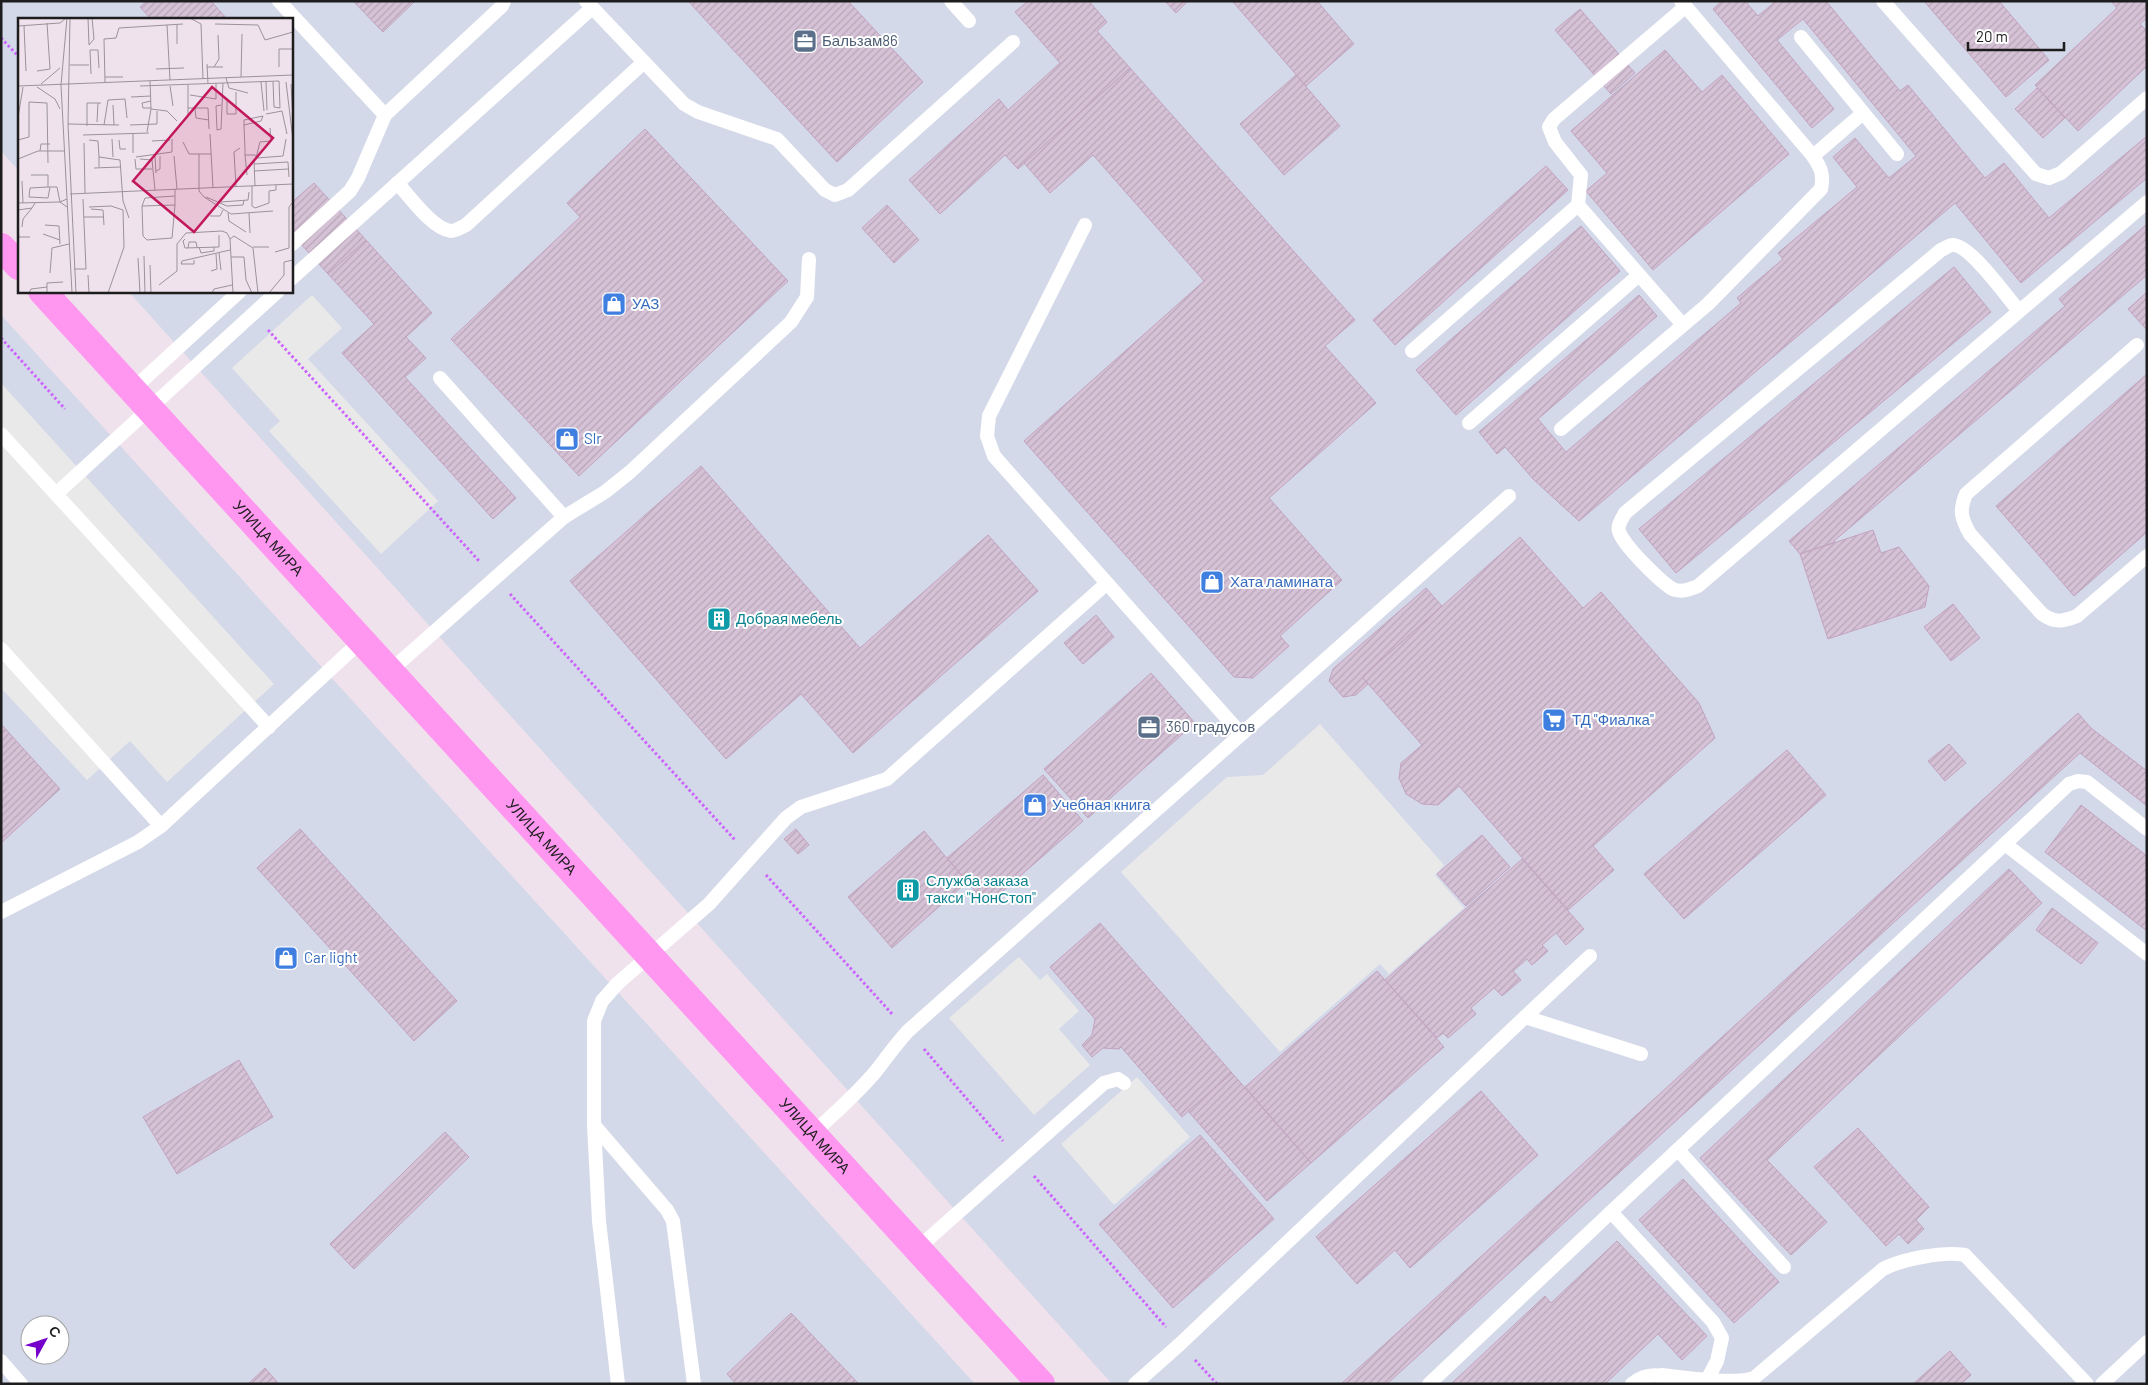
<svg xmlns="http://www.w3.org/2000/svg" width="2148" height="1385" font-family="Barlow,sans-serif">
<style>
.industrial{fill:#d4d9e9;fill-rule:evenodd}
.parking{fill:#e9e9e9}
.building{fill:url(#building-hatch);stroke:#c2a3c1}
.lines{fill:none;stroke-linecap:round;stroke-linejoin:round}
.path{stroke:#cd63ff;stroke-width:3;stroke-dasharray:2.5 2.5;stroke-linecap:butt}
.lane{stroke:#fff;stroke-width:14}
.primary{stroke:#ff97f0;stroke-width:28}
.labels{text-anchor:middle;stroke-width:4;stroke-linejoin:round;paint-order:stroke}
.service-label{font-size:15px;fill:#4e5e75;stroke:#fff;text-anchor:start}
.shop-label{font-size:15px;fill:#366cbe;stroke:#fff;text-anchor:start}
.street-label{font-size:15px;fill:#1d1d1d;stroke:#fff}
.culture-label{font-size:15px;fill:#0d838f;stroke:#fff;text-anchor:start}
.inset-road{fill:none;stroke:#9b9399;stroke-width:1}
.view{fill:#c2185b;fill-opacity:0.15;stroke:#c2185b;stroke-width:2.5}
.inset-edge{fill:none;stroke:#1d1d1d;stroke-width:2.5}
</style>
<defs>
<pattern id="building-hatch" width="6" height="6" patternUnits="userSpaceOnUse" patternTransform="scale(1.25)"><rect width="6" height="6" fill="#d6c2d6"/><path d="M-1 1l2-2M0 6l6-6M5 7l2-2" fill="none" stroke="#b7a6b7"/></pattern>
</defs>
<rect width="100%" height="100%" fill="#efe2ec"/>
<g class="industrial">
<path d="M1 1H2147V1384H1112L128 291H291V19H19V171L1 151Z"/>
<path d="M1 315 975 1384H1ZM30 1325H60V1355H30Z"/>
</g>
<g class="parking">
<path d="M312 295 342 328 308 359 438 501 381 554 269 431 280 421 232 368Z"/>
<path d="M1 383 274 684 167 782 130 741 87 780 1 688Z"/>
<path d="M1320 724 1444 865 1435 875 1464 908 1389 974 1380 964 1280 1052 1121 872 1227 777 1263 775Z"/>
<path d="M1019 957 1040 980 1047 974 1079 1011 1059 1029 1090 1065 1034 1115 949 1018Z"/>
<path d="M1137 1077 1190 1137 1114 1205 1061 1144Z"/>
</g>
<g class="building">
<path d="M147 1H211L227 19H151L140 7Z"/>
<path d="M353 1H415L383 32Z"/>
<path d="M688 1H848L923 82 837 162Z"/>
<path d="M1028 1H1089L1107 22 1097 31 1130 68 1018 169 1005 155 940 214 909 180 999 99 1008 110 1060 63 1015 12Z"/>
<path d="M1165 1H1188L1176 13Z"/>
<path d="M1317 1 1354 44 1306 86 1233 2Z"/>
<path d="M1722 1H1745L1758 16 1776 1H1826L1900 91 1908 85 1985 178 2004 163 2049 218 2147 136V178L2021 283 1955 203 1579 521 1534 480 1505 447 1497 454 1479 432 1639 295 1657 316 1538 419 1566 452 1741 303 1737 298 1783 259 1778 253 1857 187 1833 157 1855 138 1889 178 1916 156 1803 19 1777 40 1834 109 1812 128 1713 9Z"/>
<path d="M1924 1H1999L2049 60 2006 97Z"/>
<path d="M2111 1H2147V18L2140 24 2147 31V66L2078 131 2035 85 2117 8Z"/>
<path d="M1580 9 1635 73 1611 94 1555 30Z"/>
<path d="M1665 50 1702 92 1722 75 1789 154 1653 270 1586 191 1607 173 1571 131Z"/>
<path d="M1130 68 1355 320 1325 346 1376 403 1269 498 1342 580 1280 636 1289 646 1253 678 1234 677 1024 441 1204 281 1093 155 1050 193 1024 163Z"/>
<path d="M1296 75 1340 126 1284 175 1240 124Z"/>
<path d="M2037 88 2065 118 2043 138 2015 109Z"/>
<path d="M645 129 788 281 579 476 451 339 580 217 567 203Z"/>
<path d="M1546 166 1568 190 1395 345 1373 320Z"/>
<path d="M314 183 366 240 328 274 291 233V203Z"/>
<path d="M887 205 919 240 894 263 862 228Z"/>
<path d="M2147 224V275L1834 541 1835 542 1800 554 1789 541 2065 306 2059 299Z"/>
<path d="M1581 226 1620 271 1456 415 1416 370Z"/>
<path d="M366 240 432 313 406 337 426 358 405 377 516 498 493 519 342 353 374 324 328 274Z"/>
<path d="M1954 267 1991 312 1676 573 1639 529Z"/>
<path d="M2147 292V330L2128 309Z"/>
<path d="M2147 374V532L2074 596 1996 506Z"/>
<path d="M701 466 860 648 988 535 1038 591 853 753 801 694 726 759 570 581Z"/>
<path d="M1873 530 1881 553 1899 547 1929 586 1925 607 1828 639 1800 554Z"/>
<path d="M1520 537 1583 608 1601 592 1699 703 1715 738 1593 846 1614 870 1568 910 1459 786 1438 805 1422 804 1406 794 1399 778 1401 763 1422 745 1362 677Z"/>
<path d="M1426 588 1442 606 1362 677 1368 684 1356 695 1343 697 1329 681 1333 669Z"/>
<path d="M1953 604 1980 638 1951 661 1924 627Z"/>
<path d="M1096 615 1114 637 1083 664 1064 643Z"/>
<path d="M1151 673 1195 723 1088 818 1044 769Z"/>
<path d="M2078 713 2091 728 2147 771V806L2080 753 1387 1384H1341Z"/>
<path d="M1 724 60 789 1 843Z"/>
<path d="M1949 744 1966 763 1945 781 1928 761Z"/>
<path d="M1787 750 1826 795 1684 919 1644 874Z"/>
<path d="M1043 775 1083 821 987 905 947 858Z"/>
<path d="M2081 805 2147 856V931L2045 852Z"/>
<path d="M300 829 457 1001 414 1041 257 868Z"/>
<path d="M796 829 809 845 798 854 784 839Z"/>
<path d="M924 831 967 882 892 948 848 897Z"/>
<path d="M1482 835 1510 867 1466 906 1437 874Z"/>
<path d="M1522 859 1584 929 1566 945 1556 933 1542 945 1548 951 1532 965 1527 959 1513 971 1521 980 1502 996 1494 988 1471 1008 1476 1014 1448 1038 1443 1033 1437 1038 1385 980Z"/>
<path d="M2009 869 2042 903 1767 1160 1827 1222 1791 1255 1700 1158Z"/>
<path d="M2052 908 2098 943 2081 964 2036 930Z"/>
<path d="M1100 923 1232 1073 1182 1117 1121 1047 1119 1049 1103 1048 1092 1057 1082 1045 1092 1035 1095 1019 1050 967Z"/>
<path d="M1377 971 1444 1047 1311 1163 1245 1087Z"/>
<path d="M239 1060 273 1117 177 1174 143 1117Z"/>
<path d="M1232 1073 1311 1163 1267 1201 1188 1111Z"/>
<path d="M1481 1091 1538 1155 1410 1268 1395 1250 1357 1284 1316 1237Z"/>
<path d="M1858 1128 1929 1207 1916 1220 1924 1229 1908 1244 1899 1234 1886 1246 1814 1167Z"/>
<path d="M445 1132 469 1157 354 1269 330 1244Z"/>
<path d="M1200 1135 1274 1219 1173 1308 1099 1224Z"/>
<path d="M1683 1179 1779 1282 1734 1323 1639 1220Z"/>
<path d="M1617 1241 1707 1336 1682 1360 1658 1334 1605 1384H1451L1545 1296 1551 1303Z"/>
<path d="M791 1313 859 1384H736L727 1374Z"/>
<path d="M1950 1351 1971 1375 1961 1384H1913Z"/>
<path d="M265 1368 279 1384H248Z"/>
</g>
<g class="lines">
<g class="path">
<path d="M1 38 19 57"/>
<path d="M268 330 480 562"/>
<path d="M1 338 65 409"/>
<path d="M510 594 735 840"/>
<path d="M766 875 893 1015"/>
<path d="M924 1049 1003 1141"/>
<path d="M1034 1176 1166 1327"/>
<path d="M1195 1360 1217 1384"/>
</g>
<g class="lane">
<path d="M279 1 385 115"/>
<path d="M586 1 684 104 698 112 777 139 825 190 835 195 848 190 1013 42"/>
<path d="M951 1 969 21"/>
<path d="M1883 1 2036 174 2049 178 2061 173 2147 98"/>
<path d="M1801 37 1897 154"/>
<path d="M1813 156 1863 113"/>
<path d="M397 183C410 196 432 229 451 231 456 231 462 227 466 225L644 62"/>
<path d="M1578 205 1683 325"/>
<path d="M1085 225 989 416 987 436 994 456 1241 734"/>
<path d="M291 245 350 191 358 178 385 115 502 6 504 1"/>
<path d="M291 279 592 8"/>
<path d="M2019 311C2007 297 1969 243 1952 245 1949 245 1944 249 1941 250L1625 513C1622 519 1617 525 1619 531 1621 543 1664 586 1675 590 1684 592 1690 589 1698 586L2147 202"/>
<path d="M2137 345 1966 494C1959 511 1961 518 1970 534L2042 614C2055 623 2062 622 2077 616L2147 556"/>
<path d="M1412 351 1578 205 1581 175 1555 142 1549 127 1554 119 1685 7"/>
<path d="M440 378 564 517"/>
<path d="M132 390 240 291"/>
<path d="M1469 423 1639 275"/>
<path d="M1561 429 1708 304 1821 189C1824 175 1821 168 1813 156L1681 1"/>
<path d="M1 434 269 727"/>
<path d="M56 494 278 291"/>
<path d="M1 649 161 826 362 640"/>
<path d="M390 671 564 517 605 492 630 472 791 322 807 297 809 259"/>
<path d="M2005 844 2147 954"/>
<path d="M1 912 138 842 161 826"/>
<path d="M1525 1017 1590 956"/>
<path d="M594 1125 667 1210 673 1221 694 1384"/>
<path d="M812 1134C834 1114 857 1094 876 1071 887 1057 896 1044 908 1031L1509 496"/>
<path d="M1678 1150 1784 1267"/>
<path d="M917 1249 1104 1083 1118 1079 1124 1083"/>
<path d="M1 1361 21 1384"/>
<path d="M1662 1375C1685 1378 1734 1385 1754 1378L1883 1269C1902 1259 1944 1251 1965 1255L2087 1384"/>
<path d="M618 1384 599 1221 594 1125V1021L602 1001 618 983 709 904 786 818 801 807 887 779 1106 584"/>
<path d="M1135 1384 1180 1344 1525 1017 1641 1054"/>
<path d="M1429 1384 1611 1212"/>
<path d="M1632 1384C1644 1374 1657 1373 1671 1379"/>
<path d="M1705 1384 1717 1361 1722 1338 1713 1322 1611 1212 2069 784 2078 781 2087 782 2147 829"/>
<path d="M2102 1384 2147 1342"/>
</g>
<g class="primary">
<path d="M1 247 19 266"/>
<path id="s1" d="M42 291 1041 1384"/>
</g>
</g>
<defs>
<g id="office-square" transform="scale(1.25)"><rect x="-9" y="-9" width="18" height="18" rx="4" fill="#5c6f8a" stroke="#fff"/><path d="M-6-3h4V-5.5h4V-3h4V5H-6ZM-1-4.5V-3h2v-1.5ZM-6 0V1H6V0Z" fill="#fff"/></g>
<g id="shop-square" transform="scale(1.25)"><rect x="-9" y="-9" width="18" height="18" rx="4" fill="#3f7fe0" stroke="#fff"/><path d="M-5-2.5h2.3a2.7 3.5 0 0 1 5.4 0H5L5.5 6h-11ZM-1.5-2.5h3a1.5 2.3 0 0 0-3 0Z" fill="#fff"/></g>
<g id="building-square" transform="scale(1.25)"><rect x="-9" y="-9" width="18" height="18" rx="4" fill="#0f9aa8" stroke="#fff"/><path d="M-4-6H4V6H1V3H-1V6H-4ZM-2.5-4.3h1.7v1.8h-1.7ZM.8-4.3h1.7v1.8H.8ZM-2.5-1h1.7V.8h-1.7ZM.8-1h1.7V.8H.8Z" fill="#fff"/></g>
<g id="supermarket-square" transform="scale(1.25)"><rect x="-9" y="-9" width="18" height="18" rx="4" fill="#3f7fe0" stroke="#fff"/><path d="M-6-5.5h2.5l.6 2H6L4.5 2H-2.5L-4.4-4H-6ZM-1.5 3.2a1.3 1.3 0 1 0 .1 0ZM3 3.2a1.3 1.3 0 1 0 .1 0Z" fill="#fff"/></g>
</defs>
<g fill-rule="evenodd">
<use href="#office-square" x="805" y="41"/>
<use href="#shop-square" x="614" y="304"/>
<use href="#shop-square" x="567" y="439"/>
<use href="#shop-square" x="1212" y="582"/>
<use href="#building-square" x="719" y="619"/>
<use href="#supermarket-square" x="1554" y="720"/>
<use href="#office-square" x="1149" y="727"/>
<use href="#shop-square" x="1035" y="805"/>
<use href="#building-square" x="908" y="890"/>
<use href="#shop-square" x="286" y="958"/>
</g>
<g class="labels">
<g class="service-label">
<text x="822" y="46">Бальзам86</text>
<text x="1166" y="732">360 градусов</text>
</g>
<g class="shop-label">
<text x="632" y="309">УАЗ</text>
<text x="584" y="444">Slr</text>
<text x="1230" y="587">Хата ламината</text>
<text x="1572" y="725">ТД "Фиалка"</text>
<text x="1052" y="810">Учебная книга</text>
<text x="304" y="963">Car light</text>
</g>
<g class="street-label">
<text dy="5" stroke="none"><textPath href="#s1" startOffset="335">УЛИЦА МИРА</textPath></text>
<text dy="5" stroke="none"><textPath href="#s1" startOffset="740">УЛИЦА МИРА</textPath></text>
<text dy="5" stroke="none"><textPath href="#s1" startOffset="1145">УЛИЦА МИРА</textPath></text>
</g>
<g class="culture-label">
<text x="736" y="624">Добрая мебель</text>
<text x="926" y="886">Служба заказа<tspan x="926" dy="17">такси "НонСтоп"</tspan></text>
</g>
</g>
<g transform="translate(18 18)">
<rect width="275" height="275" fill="#efe2ec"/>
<path class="inset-road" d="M49 0 43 67 54 275M52 0 50 106 58 275M70 0 71 27 76 21 74 0M172 0 183 6 185 61M159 6V26M197 6 240 7 247 22 275 14M149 7 165 6M0 8 42 5 48 0M6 8 8 53M189 46 190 66M52 47H71M189 49H205M196 49 201 41 200 17M261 49V31H275M138 51 166 50M19 53 32 51 29 5M73 56 72 32H80L81 50M87 59H105M223 59 224 16M208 60 211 70 230 75M87 64 86 21 98 20 101 10 149 7 152 62M243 64 246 93M248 64 249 92M268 64 275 122M23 66 42 50M273 66 275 101M170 67V98M0 68 275 57M122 68 261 63 262 90 256 89 255 64M152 68 155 88M19 69 37 81 42 91M172 77 198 81V65M113 79 133 78M209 83V96H218V74M95 87 96 107M203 87 198 88 199 112 203 111 205 65M133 90H125L124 85 133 83M170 90H190L191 111M177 90 178 100 191 102M133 91 149 93 159 103M264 93 269 116M248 96 264 93M0 99 5 69M79 104 80 85M50 106 101 107M86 107 90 82 107 81 109 100M112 107 139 106V93M226 107 243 103 245 98 226 102V107L227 132V137H237L239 140 236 142 237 168M69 108V85H83M129 114 133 91 132 63M192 116 195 170M65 117 131 115M94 121 95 139M0 122 11 119V84L29 85 30 145M71 122 80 123 81 139M101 122 102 131H108M134 123 152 122M165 124 171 136H193M66 125 67 175M22 133 23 126H32M115 135V116M181 136V173L186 179 213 196 255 193M227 137 229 157M137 138 138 155M156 138 159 171M118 139 154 134V121M238 140 242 124 253 123 252 110M239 140 265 138 268 121M0 141 20 133H47M117 141 118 151H134M122 141 134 142 137 172M236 146 270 144 271 159M81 149V139L102 142 105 183 111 200M76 150 102 149M138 153 142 151V138M236 153 270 151M13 157H30V169M4 163 5 185M218 168 216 134 222 130M234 168V188L237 190 251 185V173L258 172V167M32 169 30 180 11 179 12 170 30 169H39L42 184 49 189M157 171V187L124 188 127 180 157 178M52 176 275 166M188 179 209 188 225 187 226 182M203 184 230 182 231 174M0 185 42 184 49 181M124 188 125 218 129 222 154 220 157 187M71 189 93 188 105 192 106 229 90 275H83M73 191 85 192 86 207M0 192 14 190 17 185M210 195 211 203 228 214M231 195 232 215M192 198H202L205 192M66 199H86M27 207 41 208 42 226M4 209 5 201 14 190M0 214 1 219H12M25 216 42 222M167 221 165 223 167 230 201 229V217M212 221 216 218 235 230 240 275M181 229 183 235 196 233V229M235 229H251M170 230 171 224H178L179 229M257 234 271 230V189L275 184M201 235 203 252M126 238 127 275M213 239H226L228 262 234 275M120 240 122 275M176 242V246H163L164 243 212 232M132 247 133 275M56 251H68L65 181M193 253 199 251 198 236M32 255 34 230 51 226M70 257 71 275M141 267 159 253V226L168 215 204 213 209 215 212 221 215 275M11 275 13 271 29 269M29 275V265L45 264M194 275 196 271 214 267M251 275 266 257V244L275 242"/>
<path class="view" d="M194 69 255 120 176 214 115 163Z"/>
<rect width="275" height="275" class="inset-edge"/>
</g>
<rect width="2148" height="1385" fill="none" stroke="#1d1d1d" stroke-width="5"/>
<g transform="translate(45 1340) rotate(50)"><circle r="24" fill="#ffffff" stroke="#a5a5a5"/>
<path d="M0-4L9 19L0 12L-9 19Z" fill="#7500ca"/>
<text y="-8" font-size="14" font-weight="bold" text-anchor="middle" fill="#1d1d1d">С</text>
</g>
<path d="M1968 42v8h96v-8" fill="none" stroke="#1d1d1d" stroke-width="2.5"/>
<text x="1976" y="42" font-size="15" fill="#1d1d1d" stroke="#ffffff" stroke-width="4" paint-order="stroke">20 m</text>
</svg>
